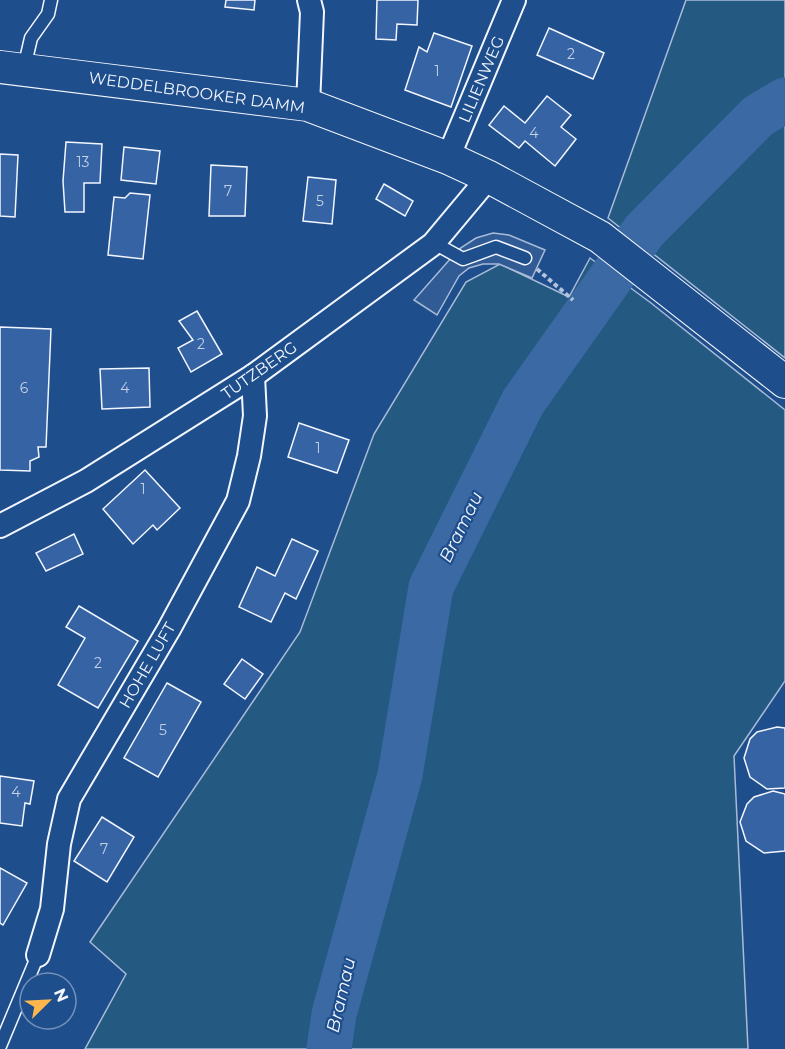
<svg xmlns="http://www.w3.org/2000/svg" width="785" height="1049" font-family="Montserrat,sans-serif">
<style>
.green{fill:#245a82;stroke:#a8bbd7;stroke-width:1.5}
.parking{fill:#305b95;stroke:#a8bbd7;stroke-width:1.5}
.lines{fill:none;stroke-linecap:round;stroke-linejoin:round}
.river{stroke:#3b69a3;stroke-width:45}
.building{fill:#3563a3;stroke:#f2f6ff;stroke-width:1.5}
.lane-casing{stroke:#f2f6ff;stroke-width:15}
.street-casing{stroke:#f2f6ff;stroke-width:26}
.secondary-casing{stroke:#f2f6ff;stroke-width:34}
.path{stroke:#b3c4dc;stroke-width:4;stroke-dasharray:4.5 3;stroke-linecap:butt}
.lane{stroke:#1f4e8c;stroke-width:12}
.street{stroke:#1f4e8c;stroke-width:22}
.secondary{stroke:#1f4e8c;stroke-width:32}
.labels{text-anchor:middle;stroke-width:4.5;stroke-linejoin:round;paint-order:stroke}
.number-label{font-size:14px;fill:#c3d1e8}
.street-label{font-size:16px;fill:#f2f6ff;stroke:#1f4e8c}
.water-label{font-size:18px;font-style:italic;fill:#f2f6ff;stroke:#1f4e8c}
</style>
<rect width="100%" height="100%" fill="#1f4e8c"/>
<g class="green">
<path d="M686 0H785V358L608 218Z"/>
<path d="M590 258 651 303 785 410V681L734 756 748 1049H85L126 974 90 942 300 632 374 434 466 282 500 264 569 297Z"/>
</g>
<path class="parking" d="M493 233 509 235 545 250 532 278 499 264H483L469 268 459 276 437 315 414 300 459 249 476 238Z"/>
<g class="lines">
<path class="river" d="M329 1049 334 1014 400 775 431 587 523 402 644 231 758 116 785 100"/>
</g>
<g class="building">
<path d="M226 0H255L254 10 225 7Z"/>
<path d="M377 0H418L417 25 397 24 396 40 376 39Z"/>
<path d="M549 28 604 53 593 79 537 55Z"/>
<path d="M434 33 472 46 451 107 405 90 419 47 427 52Z"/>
<path d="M547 96 571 115 561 127 576 139 555 166 525 141 519 148 489 125 504 106 525 123Z"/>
<path d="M66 142 102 144 100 183H84V212H65L63 181Z"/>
<path d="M124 147 160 151 156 184 121 180Z"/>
<path d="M0 154 18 155 15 217 0 216Z"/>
<path d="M211 165 247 167 245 216H209Z"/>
<path d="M308 177 336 180 332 224 303 221Z"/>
<path d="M384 184 413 201 405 216 376 199Z"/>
<path d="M130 193 150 195 143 259 108 255 114 197 125 198Z"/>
<path d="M197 311 222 354 191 372 178 348 193 340 179 321Z"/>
<path d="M0 327 51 329 46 447H38L39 457 30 461V471L0 470Z"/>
<path d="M149 368 150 407 102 409 100 369Z"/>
<path d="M299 423 349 440 337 473 288 457Z"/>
<path d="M145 470 180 508 157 530 153 525 133 544 103 509Z"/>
<path d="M74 534 83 554 46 571 36 553Z"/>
<path d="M292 539 318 551 296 599 285 593 271 622 239 607 257 567 275 576Z"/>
<path d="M79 606 138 641 98 708 58 685 85 638 66 627Z"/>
<path d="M242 659 263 674 245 699 224 684Z"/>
<path d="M167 683 201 702 158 777 124 758Z"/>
<path d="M777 727 785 728V788L767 789 750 777 744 758 750 739 757 732Z"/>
<path d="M0 776 34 781 30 804 25 803 22 826 0 823Z"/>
<path d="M773 791 785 794V851L764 853 746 841 740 822 747 804 754 797Z"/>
<path d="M102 817 134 837 107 882 74 861Z"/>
<path d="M0 868 27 883 3 925 0 923Z"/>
</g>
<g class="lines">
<g class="lane-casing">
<g id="lane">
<path d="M24 68 31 38 48 14 51 0"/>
<path d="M434 243 463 259 496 247 525 258"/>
<path d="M0 1046 38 955"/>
</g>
</g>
<g class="street-casing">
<g id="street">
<path d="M308 105 312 12 309 0"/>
<path d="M448 158 514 0"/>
<path d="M0 526 86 481 253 376 433 244 489 177"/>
<path d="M38 955 52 909 59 844 69 799 169 629 238 501 249 456 255 416 253 376"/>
</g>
</g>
<g class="secondary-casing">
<path id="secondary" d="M0 67 308 105 448 158 489 177 600 237 785 382"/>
</g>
<path class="path" d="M537 269 573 300"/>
<use href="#lane" class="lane"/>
<use href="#street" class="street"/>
<use href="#secondary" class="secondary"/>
</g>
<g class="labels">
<g class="number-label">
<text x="571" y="59">2</text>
<text x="437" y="76">1</text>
<text x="534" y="138">4</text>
<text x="83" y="167">13</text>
<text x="228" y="196">7</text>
<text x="320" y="206">5</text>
<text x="201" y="349">2</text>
<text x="24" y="393">6</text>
<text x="125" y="393">4</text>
<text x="318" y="453">1</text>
<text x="143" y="494">1</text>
<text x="98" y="668">2</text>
<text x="163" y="735">5</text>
<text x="16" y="797">4</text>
<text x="104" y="854">7</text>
</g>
<g class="street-label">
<text transform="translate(481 79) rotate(-67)" y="6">LILIENWEG</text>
<text transform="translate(197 92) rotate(8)" y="6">WEDDELBROOKER DAMM</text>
<text transform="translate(259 370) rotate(-35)" y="6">TUTZBERG</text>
<text transform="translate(147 665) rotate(-60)" y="6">HOHE LUFT</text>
</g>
<g class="water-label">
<text transform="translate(461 527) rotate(-64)" y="6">Bramau</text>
<text transform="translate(341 995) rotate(-77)" y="6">Bramau</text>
</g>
</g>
<g transform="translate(48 1001) rotate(66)"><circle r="28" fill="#1f4e8c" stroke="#7391ba" stroke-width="1.5"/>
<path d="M0-4.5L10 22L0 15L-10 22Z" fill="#ffb74d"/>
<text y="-9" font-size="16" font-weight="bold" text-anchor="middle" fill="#f2f6ff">N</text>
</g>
</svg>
